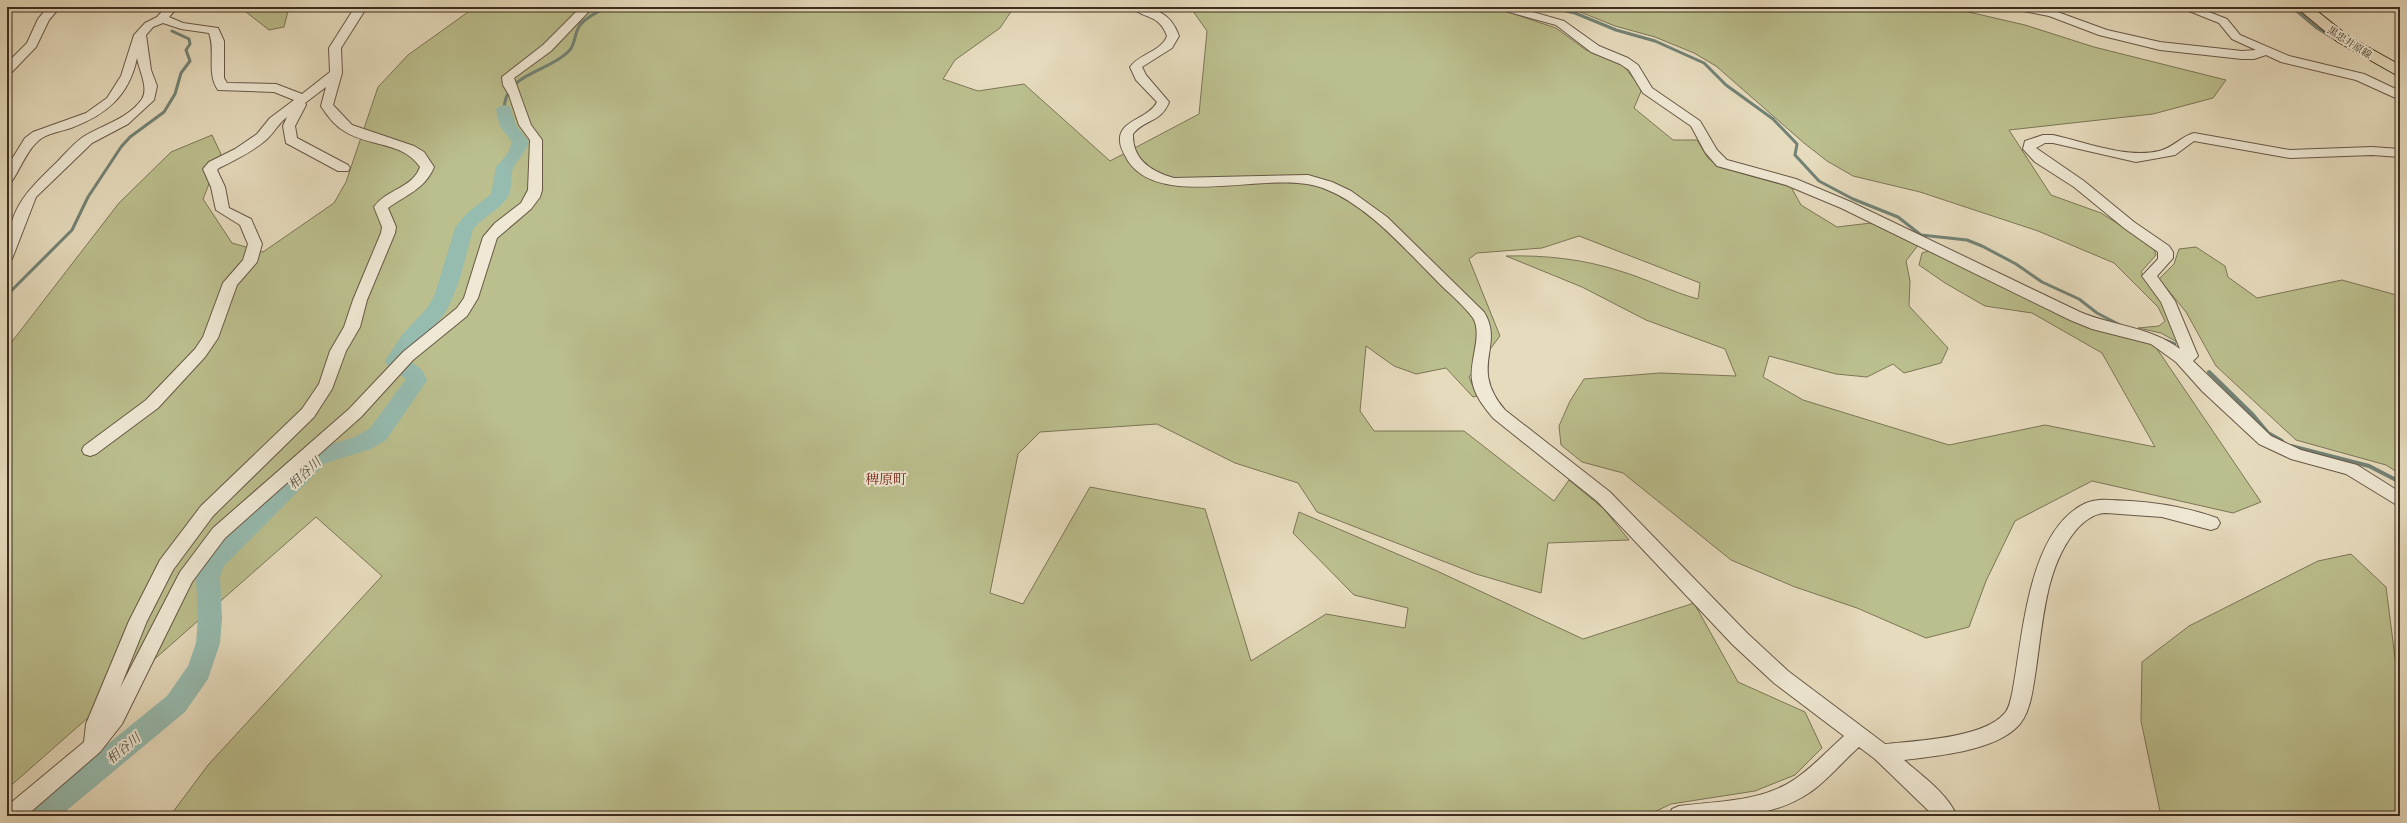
<svg xmlns="http://www.w3.org/2000/svg" width="2407" height="823" font-family="'IM FELL French Canon','Noto Serif JP',serif">
<style>
.green{fill:#bbbe8d;stroke:#7c7656}
.lines{fill:none;stroke-linecap:round;stroke-linejoin:round}
.stream-far1{stroke:#728275;stroke-width:3}
.stream{stroke:#728275;stroke-width:4}
.river{fill:#96bbaf;fill-rule:evenodd}
.minor-casing{stroke:#675846;stroke-width:2}
.major-casing{stroke:#3d2d1e;stroke-width:2}
.minor{fill:#efe8d4;fill-rule:evenodd}
.major{fill:#e6dbbd;fill-rule:evenodd}
.labels{text-anchor:middle;stroke-width:4;stroke-linejoin:round;paint-order:stroke}
.far-street-label{font-size:10px;fill:#3d2d1e;stroke:#efe8d4}
.water-label{font-size:13px;font-style:italic;fill:#535042;stroke:#efe8d4}
.quarter-label{font-size:14px;fill:#7a1f14;stroke:#efe8d4}
</style>
<rect width="100%" height="100%" fill="#e6dbbd"/>
<filter id="stains"><feTurbulence type="fractalNoise" baseFrequency=".005" numOctaves="4"/><feColorMatrix values="0 0 0 0 .2 0 0 0 0 .09 0 0 0 0 .02 0 0 0 .5 -.17"/></filter>
<radialGradient id="worn" r=".72"><stop offset=".6" stop-color="#630" stop-opacity="0"/><stop offset="1" stop-color="#630" stop-opacity=".3"/></radialGradient>
<g class="green">
<path d="M250 7H289L284 27 269 30 246 12Z"/>
<path d="M475 7H1014L1000 28 955 60 943 79 978 91 1024 84 1110 161 1199 114 1207 31 1190 7H1493L1556 28 1586 50 1622 64 1642 89 1634 108 1673 140H1697L1708 158 1719 167 1791 187 1801 205 1837 227 1871 223 1890 229 1919 244 1906 261 1910 281 1909 306 1948 348 1941 363 1904 373 1893 364 1867 377 1836 374 1769 356 1763 377 1803 400 1949 445 2045 425 2155 447 2102 353 2032 313 1985 306 1945 283 1919 265 1922 253 1932 250 2153 343 2261 502 2233 513 2092 481 2015 521 1986 581 1969 627 1926 638 1857 608 1795 587 1731 560 1623 473 1582 462 1561 445 1559 426 1570 401 1584 379 1660 373 1736 376 1725 349 1646 320 1582 287 1506 256C1545 255 1583 259 1620 271 1647 279 1672 292 1698 299L1700 283 1579 236 1542 248 1477 253 1469 259 1500 336 1469 377 1477 396 1473 397 1446 368 1416 374 1394 366 1366 346 1360 411 1374 431H1464L1554 501 1569 480 1604 509 1629 540 1548 543 1541 593 1476 574 1317 512 1298 483 1235 463 1157 424 1040 432 1018 454 990 593 1023 604 1090 487 1205 509 1251 661 1326 614 1405 628 1408 608 1354 595 1293 533 1299 512 1437 571 1583 639 1694 603 1738 682 1805 712 1822 748 1795 775 1755 791 1671 804 1646 816H170L208 765 382 576 316 517 7 789V348L119 203 171 152 212 135 221 154 203 199 232 243 263 252 334 203 346 182 378 87 408 55Z"/>
<path d="M1568 7H1947L2025 25 2094 47 2226 80 2213 98 2153 114 2009 130 2051 195 2101 213 2153 246 2156 255 2141 272 2165 307 2179 343 2161 333 2138 328 2159 326 2165 321 2158 307 2114 263 2038 231 1920 192 1853 176 1827 161 1804 143 1716 66 1694 53 1655 37 1615 26Z"/>
<path d="M2196 247 2225 266 2228 277 2257 298 2342 280 2400 296V474L2386 465 2296 440 2216 366 2186 312 2159 279 2174 264 2179 249Z"/>
<path d="M2351 554 2386 587 2397 673 2400 676V816H2161L2141 721 2142 662 2189 626 2318 561Z"/>
</g>
<g class="lines">
<g class="stream-far1">
<path d="M1547 7 1575 13 1616 30 1655 41 1704 63 1726 85 1773 119 1797 144 1795 155 1819 181 1853 199 1898 217 1921 235 1967 240 1982 246 2016 264 2042 282 2079 299 2097 313 2120 325"/>
<path d="M2292 7 2317 28 2338 41"/>
<path d="M504 110C505 72 548 73 569 51 576 44 574 33 580 25 586 17 597 13 605 7"/>
<path d="M7 295 72 230 88 197 121 147 130 137 164 112 175 94 181 73 190 61 186 50 190 44 189 39 172 31"/>
<path d="M2144 332 2175 344"/>
</g>
<g class="stream">
<path d="M2209 372 2253 415 2268 433 2282 441"/>
<path d="M2291 446 2369 466 2400 482"/>
</g>
<path class="river" d="M504 105 510 107 516 125 529 142C525 153 517 161 513 168 510 177 513 190 507 198 498 211 483 217 473 229 465 257 460 289 444 314 433 330 418 343 407 359L422 370 427 380 424 385 386 440 371 449 326 463 223 567 220 576 222 618 220 643 208 679 185 712 60 816H26L30 807 167 696 188 666 196 643 198 618 196 576 205 555 310 451 355 437 370 428 406 379 388 366 385 361 402 335 428 307 435 294 455 228 466 214 491 194 496 167 508 153 512 142 500 126 496 110 498 107Z"/>
<g class="minor-casing">
<g id="minor">
<path d="M48 7H60L49 20 36 47 11 73 7 74V63L27 43 38 19Z"/>
<path d="M166 7H178L169 17 183 23 218 28 224 41V78L227 83 276 84 302 94 330 72 329 48 355 7H367L341 48 342 73 333 105 352 125 414 146 424 152 434 167C425 189 406 195 388 208L396 227 395 233 367 300 360 327 346 351 332 389 314 417 213 516 173 570 147 621 120 688 180 572 213 528 349 409 403 352 457 308 464 298 483 237 495 223 521 203 528 190 530 140 519 125 509 95 503 85 502 77 543 45 581 7H593L551 51 514 78 531 125 542 140V190L540 197 531 209 497 238 478 298 467 316 413 360 361 417 225 538 192 582 122 724 100 752 26 816H7V806L84 742 86 724 129 621 160 560 201 506 302 409 319 384 330 351 344 327 353 300 381 233 382 227 374 207C386 189 412 189 420 167 403 141 368 147 344 131 335 126 326 114 321 106L326 87 305 103 306 105 295 126 297 138 348 165 350 168 348 171H338L286 143 283 126 287 117C278 124 274 133 266 140 252 152 235 160 219 168L217 170 225 187 229 208 251 219 262 244 257 262 237 285 218 338 205 357 158 408 96 454 90 456 84 454 82 450 84 446 146 400 195 349 203 337 223 283 243 260 248 244 240 225 216 210 211 187 203 169 209 162 235 149 257 134 270 118 294 100 274 92 218 90C206 73 216 51 209 33L181 29 163 23 153 27 146 35 151 70 157 86 154 100 128 124 92 143 36 197 12 259 7 261C7 210 23 195 57 162 65 154 74 143 83 137 102 125 128 119 142 99 149 88 139 70 137 58 129 96 106 115 71 128 62 131 50 133 42 138 28 147 21 168 12 181L7 182V167L25 138 33 132 86 113 107 98 121 76 134 35 145 23 157 17Z"/>
<path d="M1132 7C1155 7 1171 13 1179 36L1172 48 1142 67 1146 75 1169 102C1161 123 1144 119 1133 134 1132 160 1152 172 1174 178L1308 175 1332 182 1351 191 1387 217 1484 312C1505 346 1468 367 1505 410L1610 492 1747 633 1788 671 1885 744C1915 741 1983 738 2004 714 2009 709 2010 702 2012 694 2023 639 2027 530 2086 503 2100 497 2116 501 2131 501 2161 503 2189 508 2217 518L2220 523 2217 528 2211 530 2162 517 2106 513C2094 513 2084 521 2076 530 2045 567 2043 623 2036 669 2033 687 2031 715 2016 728 1992 751 1936 756 1904 760 1922 776 1947 793 1957 816H1934L1875 759 1859 747C1842 762 1828 780 1809 793 1765 822 1718 816 1669 816L1672 809 1679 806C1718 801 1762 802 1795 779 1813 767 1828 750 1844 736L1774 683 1733 645 1598 502 1493 418C1484 407 1474 395 1472 380 1469 361 1483 335 1473 318 1462 303 1447 292 1435 279 1402 246 1367 205 1323 188 1272 168 1162 212 1128 161 1125 155 1120 148 1120 141 1118 120 1149 119 1157 102L1136 80 1130 67C1139 54 1162 51 1167 36 1159 13 1142 19 1132 7Z"/>
<path d="M1496 7H1515L1564 21 1599 46 1628 58 1638 65 1652 88 1700 121 1717 150 1727 160 1796 179 1851 202 2080 312C2113 326 2151 327 2180 349L2161 302 2142 276 2158 259V252L2124 228 2074 187 2035 162 2023 149 2025 141 2043 135H2053C2085 142 2127 159 2159 151 2173 148 2180 137 2194 133L2290 150 2372 147 2400 149V157L2372 155 2290 158 2194 141 2175 155 2136 162 2053 143H2045L2036 148 2084 181 2134 222 2169 246 2173 252V258L2157 276 2175 301 2198 356 2193 361 2271 436 2301 450 2357 465 2400 492V507L2346 474 2291 459 2259 444 2202 391 2176 362 2151 344 2092 329 2070 320 1841 208 1786 185 1717 166 1705 152 1691 126 1643 93 1629 70 1620 64 1591 52 1556 25 1498 9Z"/>
<path d="M2012 7 2052 10 2107 30 2160 42 2242 51 2256 50 2232 39 2219 23 2179 7H2196L2227 19 2240 35 2289 56 2364 74 2400 91V100L2356 80 2281 62 2266 55 2254 59H2242L2160 50 2099 35 2049 16 2018 10Z"/>
</g>
</g>
<g class="major-casing">
<path id="major" d="M2296 7H2312L2348 36 2400 65V77L2338 42Z"/>
</g>
<use href="#minor" class="minor"/>
<use href="#major" class="major"/>
</g>
<g class="labels">
<g class="far-street-label">
<text transform="translate(2350 42) rotate(33)" y="4">黒忠井原線</text>
</g>
<g class="water-label">
<text transform="translate(304 473) rotate(-43)" y="5">相谷川</text>
<text transform="translate(123 748) rotate(-40)" y="5">相谷川</text>
</g>
<g class="quarter-label">
<text x="886" y="484">稗原町</text>
</g>
</g>
<rect width="2407" height="823" fill="none" stroke="#e6dbbd" stroke-width="24"/>
<rect x="8" y="8" width="2391" height="807" fill="none" stroke="#3d2d1e" stroke-width="2"/>
<rect x="12" y="12" width="2383" height="799" fill="none" stroke="#3d2d1e"/>
<rect width="100%" height="100%" filter="url(#stains)"/>
<rect width="100%" height="100%" fill="url(#worn)"/>
</svg>
